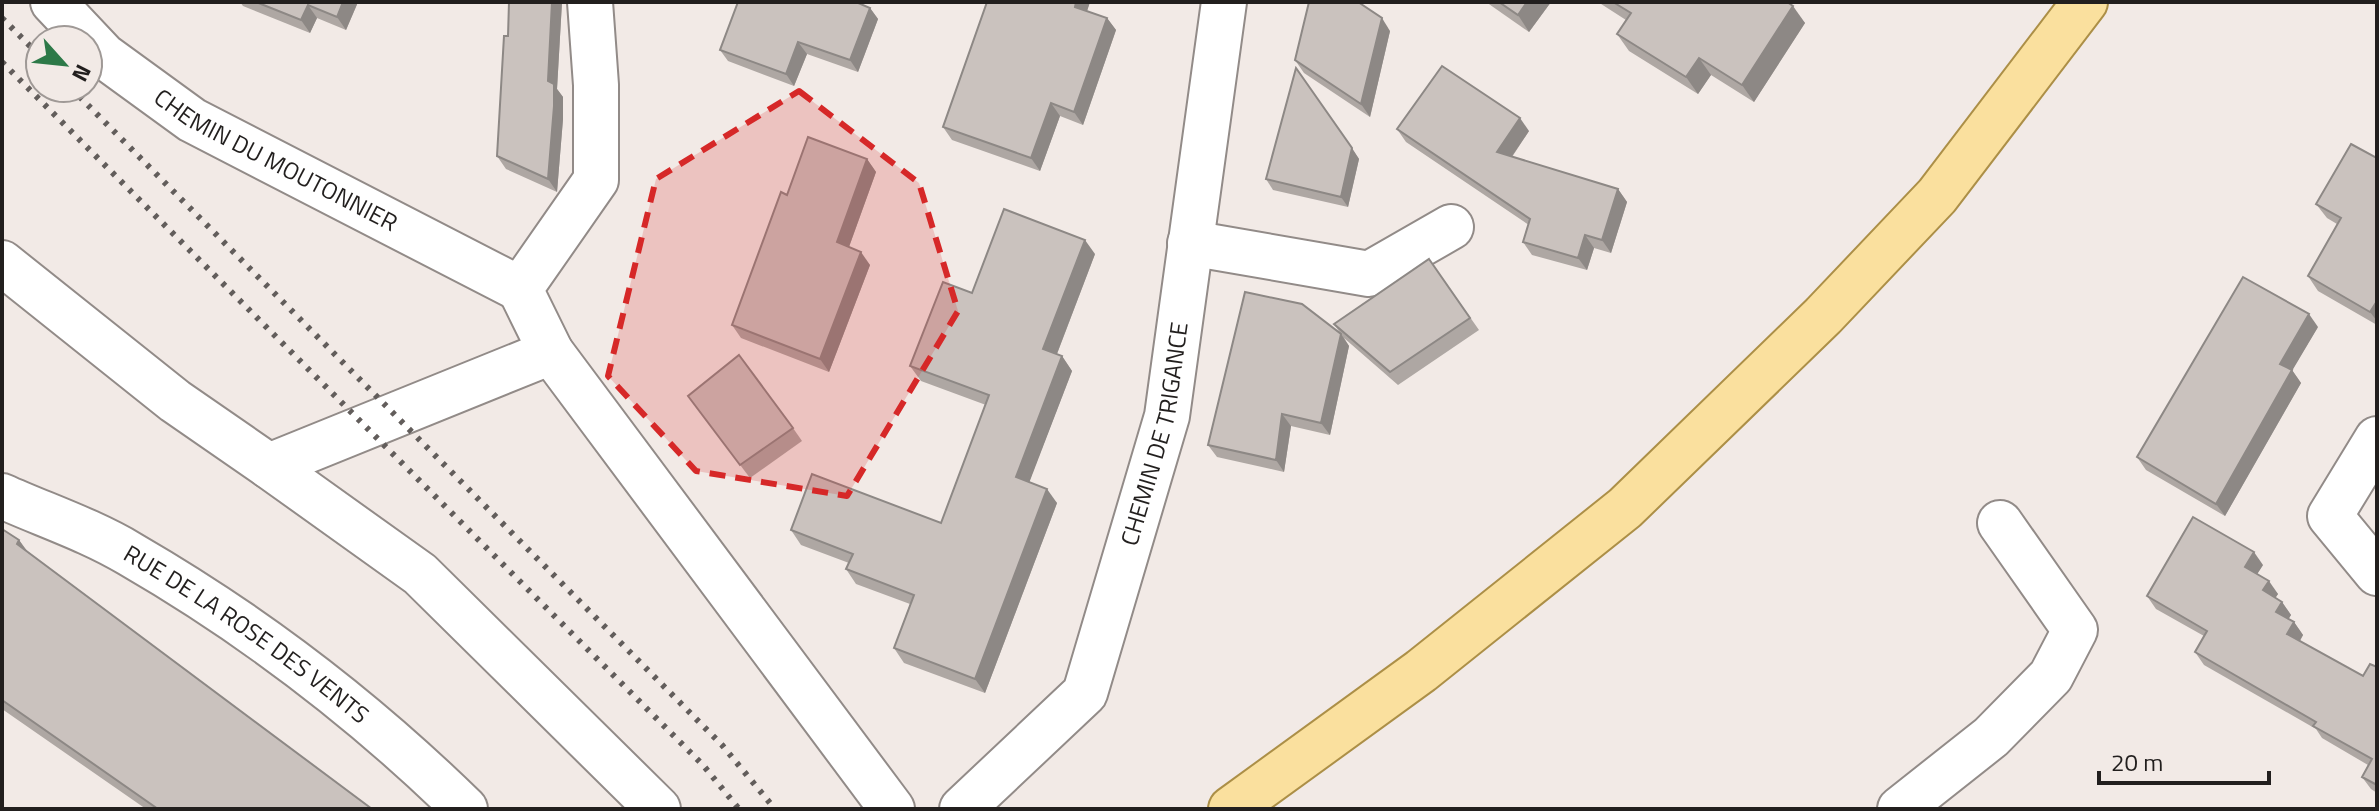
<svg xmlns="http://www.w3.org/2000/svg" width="2379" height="811" font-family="'Titillium Web',sans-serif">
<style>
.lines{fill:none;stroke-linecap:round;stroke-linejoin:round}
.minor-casing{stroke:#928b88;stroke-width:48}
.primary-casing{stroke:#ac8f47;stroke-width:48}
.minor{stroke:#fff;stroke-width:44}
.primary{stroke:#fae09e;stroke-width:44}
.rail{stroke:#625d5b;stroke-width:6;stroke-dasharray:4 8;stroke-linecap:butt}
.wall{fill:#aea7a3}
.shaded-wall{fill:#8d8885}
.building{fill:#cac2be;stroke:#8d8885;stroke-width:2}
.marked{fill:#d62828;fill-opacity:0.2;stroke:#d62828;stroke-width:6;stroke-dasharray:16 10;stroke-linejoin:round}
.labels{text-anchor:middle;stroke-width:6;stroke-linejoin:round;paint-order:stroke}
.street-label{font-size:24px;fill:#221f1e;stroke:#f2eae6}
</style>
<rect width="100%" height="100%" fill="#f2eae6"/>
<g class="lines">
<g class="minor-casing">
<g id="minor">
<path id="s1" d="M53 2 104 56 192 120 520 289"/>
<path d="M590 2 596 85V180L520 289 551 352 892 809"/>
<path d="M1190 243 1369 274 1451 227"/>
<path d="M2 263 175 401 269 466 551 352"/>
<path d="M2377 439 2330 516 2377 573"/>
<path d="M269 466 420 574 658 809"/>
<path id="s2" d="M2 496C44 515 90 530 130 554 251 624 365 711 465 809"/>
<path id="s3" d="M962 809 1085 693 1167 416 1224 2"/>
<path d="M1900 809 1991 737 2051 676 2075 630 2000 523"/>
</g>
</g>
<g class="primary-casing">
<path id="primary" d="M1231 809 1421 671 1625 508 1823 316 1937 196 2085 2"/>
</g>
<use href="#minor" class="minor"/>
<use href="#primary" class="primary"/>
<g class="rail">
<path d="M2 18 40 56"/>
<path d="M2 62 703 765 739 809"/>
<path d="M71 88 722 745 775 809"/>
</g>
</g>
<g class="wall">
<path d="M240 2H358L346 30 317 18 310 33 243 6Z"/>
<path d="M509 2H562L557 89 563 97V119L557 192 506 169 497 156 508 36Z"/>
<path d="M987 2H1090L1087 11 1107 18 1116 30 1083 125 1060 116 1040 171 952 140 943 127Z"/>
<path d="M1486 2H1551L1529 32Z"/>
<path d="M1598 2H1787L1805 23 1754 102 1711 75 1698 94 1629 51 1617 34 1626 20Z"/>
<path d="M870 8 878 19 858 72 807 54 794 86 728 61 720 50Z"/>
<path d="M1390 31 1370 117 1304 73 1295 60Z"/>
<path d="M1296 68 1359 159 1348 207 1273 190 1266 179Z"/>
<path d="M1397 129 1529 131 1512 157 1618 189 1627 202 1611 253 1594 248 1587 270 1532 255 1523 242 1529 225 1406 142Z"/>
<path d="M2377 158V325L2318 291 2308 276 2337 224 2327 218 2316 204Z"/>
<path d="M867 159 876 172 849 247 870 265 829 372 741 338 732 325 787 195Z"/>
<path d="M1095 254 1057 354 1062 356 1072 371 1029 482 1057 503 985 693 904 663 894 648 910 604 856 584 846 569 849 563 801 545 791 530 941 523 986 405 921 381 910 366Z"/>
<path d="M1429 259 1479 330 1398 385 1344 338 1349 346 1330 435 1291 426 1284 472 1217 457 1208 445 1340 333 1334 324Z"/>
<path d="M2318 327 2292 370 2301 383 2225 516 2146 470 2137 457Z"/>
<path d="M688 396 793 428 802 441 750 478Z"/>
<path d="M2 529 19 540 28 552 372 809H146L2 709Z"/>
<path d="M2263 565 2257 574 2278 594 2275 598 2282 602 2291 615 2288 619 2294 622 2303 635 2300 641 2363 676 2377 667V793L2371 789 2362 777 2368 765 2322 738 2316 729 2204 665 2195 652 2204 636 2156 609 2147 596Z"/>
</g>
<g class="shaded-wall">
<path d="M343 2H358L346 30 337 17Z"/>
<path d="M552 2H562L557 89 563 97V119L557 192 548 179V81Z"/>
<path d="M1076 2H1090L1084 20 1075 7Z"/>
<path d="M1527 2H1551L1529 32 1518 15Z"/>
<path d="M308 5 317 18 310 33 301 20Z"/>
<path d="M1793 6 1805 23 1754 102 1742 85Z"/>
<path d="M870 8 878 19 858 72 850 60Z"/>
<path d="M1107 18 1116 30 1083 125 1074 112Z"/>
<path d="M1382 18 1390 31 1370 117 1361 104Z"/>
<path d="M798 42 807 54 794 86 786 74Z"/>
<path d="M1699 58 1711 75 1698 94 1686 77Z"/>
<path d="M1051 103 1060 116 1040 171 1031 158Z"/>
<path d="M1520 118 1529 131 1506 165 1497 152Z"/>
<path d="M1352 148 1359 159 1348 207 1341 197Z"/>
<path d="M867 159 876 172 846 255 837 242Z"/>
<path d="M1618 189 1627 202 1611 253 1602 240Z"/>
<path d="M1585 235 1594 248 1587 270 1578 258Z"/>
<path d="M1085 240 1095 254 1053 364 1043 349Z"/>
<path d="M861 252 870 265 829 372 820 359Z"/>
<path d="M2377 301V321L2370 312Z"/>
<path d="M2309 314 2318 327 2289 376 2280 364Z"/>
<path d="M1341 334 1349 346 1330 435 1321 423Z"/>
<path d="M1062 356 1072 371 1026 491 1016 477Z"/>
<path d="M2292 370 2301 383 2225 516 2216 504Z"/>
<path d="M1282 414 1291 426 1284 472 1276 460Z"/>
<path d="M1047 489 1057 503 985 693 975 679Z"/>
<path d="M19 540 31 557 17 544Z"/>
<path d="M2254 552 2263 565 2254 579 2245 567Z"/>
<path d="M2269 581 2278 594 2272 603 2263 590Z"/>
<path d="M2282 602 2291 615 2285 625 2276 612Z"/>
<path d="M2294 622 2303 635 2296 647 2287 634Z"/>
</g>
<g class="building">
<path d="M256 2H343L337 17 308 5 301 20Z"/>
<path d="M509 2H552L548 81 554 84V106L548 179 497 156 504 36H508Z"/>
<path d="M738 2H856L870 8 850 60 798 42 786 74 720 50Z"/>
<path d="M987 2H1076L1075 7 1107 18 1074 112 1051 103 1031 158 943 127Z"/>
<path d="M1309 2H1358L1382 18 1361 104 1295 60Z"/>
<path d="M1499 2H1527L1518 15Z"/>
<path d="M1613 2H1787L1793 6 1742 85 1699 58 1686 77 1617 34 1631 13Z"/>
<path d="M1442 66 1520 118 1497 152 1618 189 1602 240 1585 235 1578 258 1523 242 1530 219 1397 129Z"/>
<path d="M1296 68 1352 148 1341 197 1266 179Z"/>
<path d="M808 137 867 159 837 242 861 252 820 359 732 325 781 192 787 195Z"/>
<path d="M2351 144 2377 158V301L2370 312 2308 276 2341 218 2316 204Z"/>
<path d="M1004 209 1085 240 1043 349 1062 356 1016 477 1047 489 975 679 894 648 914 595 846 569 853 554 791 530 812 474 941 523 989 395 910 366 943 282 972 293Z"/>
<path d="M1429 259 1470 318 1390 372 1334 324Z"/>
<path d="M2243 277 2309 314 2280 364 2292 370 2216 504 2137 457Z"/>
<path d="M1245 292 1302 304 1341 334 1321 423 1282 414 1276 460 1208 445Z"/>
<path d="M739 355 793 428 740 465 688 396Z"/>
<path d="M2193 517 2254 552 2245 567 2269 581 2263 590 2282 602 2276 612 2294 622 2287 634 2363 676 2370 664 2377 667V785L2362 777 2372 759 2313 726 2316 722 2195 652 2207 631 2147 596Z"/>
<path d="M2 529 19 540 17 544 372 809H158L2 700Z"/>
</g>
<path class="marked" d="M799 91 919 183 958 311 847 496 696 471 608 376 656 179Z"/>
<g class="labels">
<g class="street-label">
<text dy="8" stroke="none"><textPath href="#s1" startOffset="276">CHEMIN DU MOUTONNIER</textPath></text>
<text dy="8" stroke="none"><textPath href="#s3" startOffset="438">CHEMIN DE TRIGANCE</textPath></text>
<text dy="8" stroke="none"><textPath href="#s2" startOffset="282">RUE DE LA ROSE DES VENTS</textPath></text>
</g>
</g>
<rect width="2379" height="811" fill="none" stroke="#221f1e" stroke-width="8"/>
<g transform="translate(64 64) rotate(117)"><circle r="38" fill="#f2eae6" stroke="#9f9996" stroke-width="2"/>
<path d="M0-6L14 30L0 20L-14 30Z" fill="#2d7948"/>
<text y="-12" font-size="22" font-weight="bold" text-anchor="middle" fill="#221f1e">N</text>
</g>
<path d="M2099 771v12h170v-12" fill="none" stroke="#221f1e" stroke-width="4"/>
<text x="2111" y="771" font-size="24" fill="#221f1e" stroke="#f2eae6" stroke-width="6" paint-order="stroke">20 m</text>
</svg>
